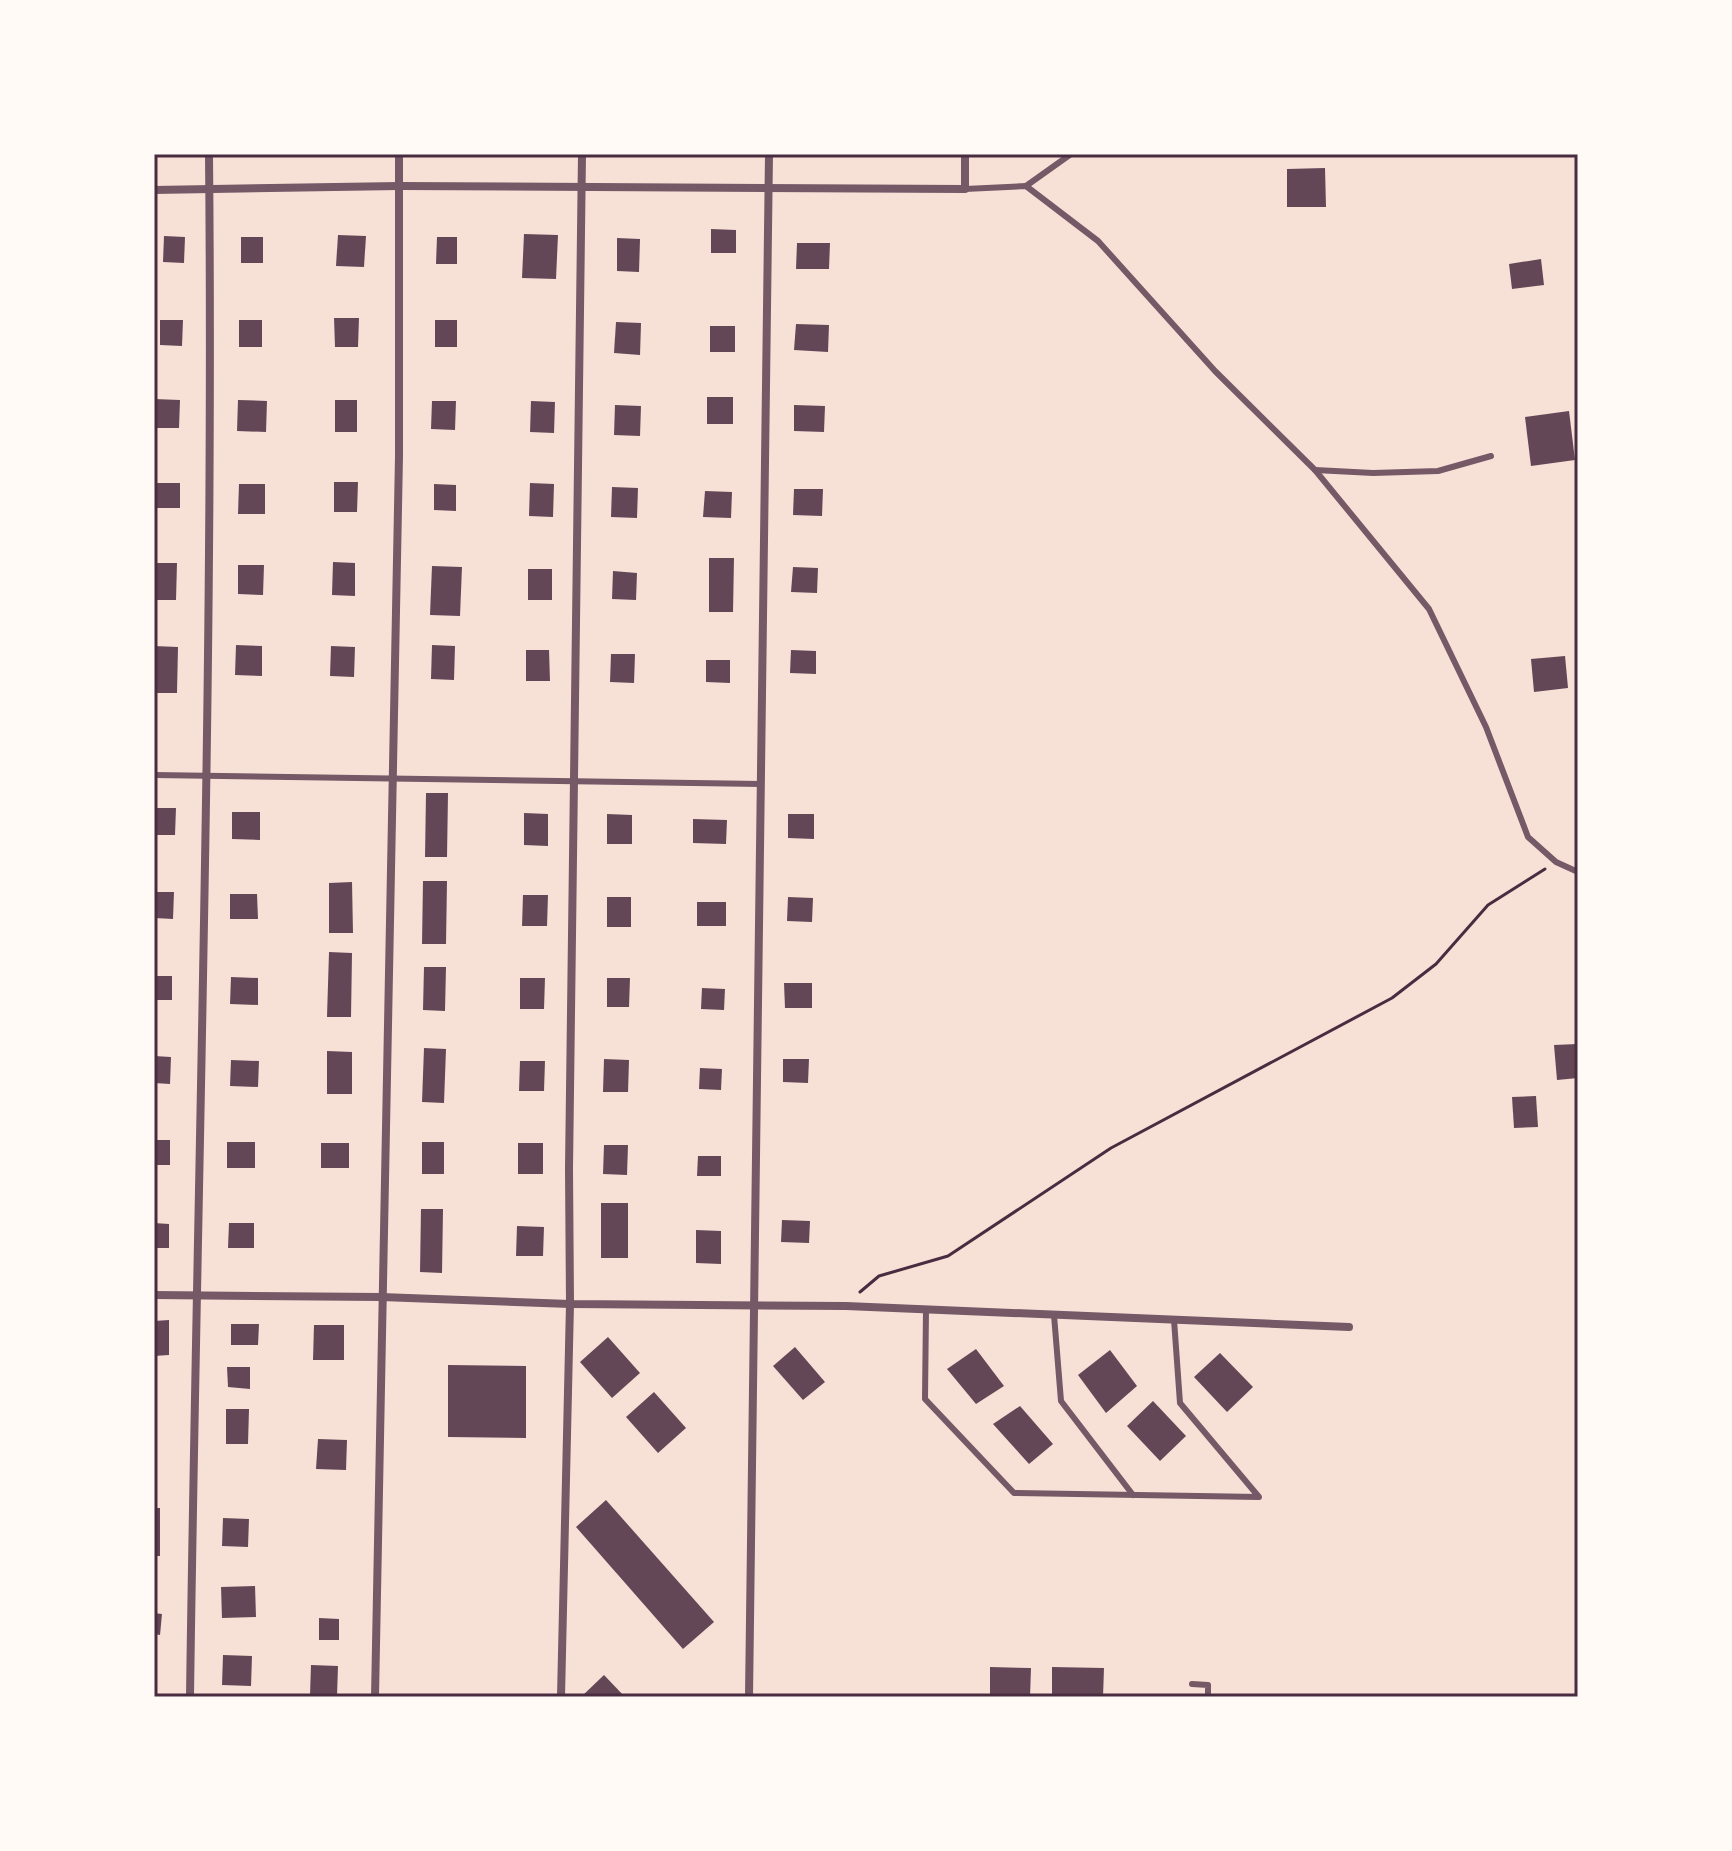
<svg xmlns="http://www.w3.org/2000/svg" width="1732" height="1851" font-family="Mulish,sans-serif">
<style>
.building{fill:#644757}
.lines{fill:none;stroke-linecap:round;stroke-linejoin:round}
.path{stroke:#4a2c40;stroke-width:3}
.service{stroke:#755966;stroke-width:6}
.minor{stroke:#755966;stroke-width:8}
.neatline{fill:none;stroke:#4a2c40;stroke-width:3}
</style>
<rect width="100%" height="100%" fill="#f7e1d7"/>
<g class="building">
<path d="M1325 168 1326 207H1287V169Z"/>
<path d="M711 229 736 230V253H711Z"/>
<path d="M524 234 558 235 556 279 522 278Z"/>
<path d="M338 235 366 236 364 267 336 266Z"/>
<path d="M164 236 185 237 184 263 163 262Z"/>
<rect x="241" y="237" width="22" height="26"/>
<path d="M437 237H457V264H436Z"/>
<path d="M617 238 640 239 639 272 617 271Z"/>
<path d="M797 243H830L829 269H796Z"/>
<path d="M1541 259 1544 285 1512 289 1509 264Z"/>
<path d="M334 318H359L358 347H335Z"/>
<path d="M160 320H183L182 346 160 345Z"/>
<rect x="239" y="320" width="23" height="27"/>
<rect x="435" y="320" width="22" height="27"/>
<path d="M616 322 641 323 640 355 614 353Z"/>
<path d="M796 324 829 325 828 352 794 350Z"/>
<rect x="710" y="326" width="25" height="26"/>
<rect x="707" y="397" width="26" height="27"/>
<path d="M154 399 180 400 179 428H154Z"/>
<path d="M238 400 267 401 266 432 237 431Z"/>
<rect x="335" y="400" width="22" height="32"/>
<path d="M432 401H456L455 430 431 429Z"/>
<path d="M531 401 555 402 554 433 530 432Z"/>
<path d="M615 405 641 406 640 436 614 435Z"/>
<path d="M794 405 825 406 824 432 794 431Z"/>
<path d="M1569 411 1575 460 1531 466 1525 417Z"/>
<path d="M334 482H358L357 512H334Z"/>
<rect x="154" y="483" width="26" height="25"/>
<path d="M530 483 554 484 553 517 529 516Z"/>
<path d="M239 484H265V514H238Z"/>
<path d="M434 484 456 485V511L434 510Z"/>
<path d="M612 487 638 488 637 518 611 517Z"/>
<path d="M794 489H823L822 516 793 515Z"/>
<path d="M705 491 732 492 731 518 703 517Z"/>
<path d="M709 558H734L733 612H709Z"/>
<path d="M333 562 355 563V596L332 595Z"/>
<path d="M154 563H177L176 600H154Z"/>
<path d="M238 565H264L263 595 238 594Z"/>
<path d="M432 566 462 567 460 616 430 615Z"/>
<path d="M793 567 818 568 817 593 791 592Z"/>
<rect x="528" y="569" width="24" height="31"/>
<path d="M613 571 637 573 636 600 612 599Z"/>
<path d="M236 645 262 646V676L235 675Z"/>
<path d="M432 645 455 646 454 680 431 679Z"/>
<path d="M154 646 178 647 177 693H154Z"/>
<path d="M331 646 355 647 354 677 330 676Z"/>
<path d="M526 650H549L550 681H526Z"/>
<path d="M791 650 816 651V674L790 673Z"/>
<path d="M611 654H635L634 683 610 682Z"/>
<path d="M1565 656 1568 688 1534 692 1531 659Z"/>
<path d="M706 660H730V683L706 682Z"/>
<path d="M426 793H448L447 857H425Z"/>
<path d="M154 808H176L175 835H154Z"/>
<path d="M232 812H260V840L232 839Z"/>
<path d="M524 813 548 814V846L524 845Z"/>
<path d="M607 814 632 815V844H607Z"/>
<path d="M788 814H814V839L788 838Z"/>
<path d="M693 819 727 820 726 844 693 843Z"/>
<path d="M423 881H447L446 944H422Z"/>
<path d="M352 882 353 933H329V883Z"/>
<path d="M154 892H174L173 919 154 918Z"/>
<path d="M230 894H257L258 919H230Z"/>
<path d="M523 895H548L547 926H522Z"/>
<rect x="607" y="897" width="24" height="30"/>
<path d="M788 897 813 898 812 922 787 921Z"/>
<rect x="697" y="902" width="29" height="24"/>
<path d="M329 952 352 953 351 1017H327Z"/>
<path d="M424 967H446L445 1011 423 1010Z"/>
<rect x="154" y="976" width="18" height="24"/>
<path d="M231 977 258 978V1005L230 1004Z"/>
<path d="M520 978H545L544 1009H520Z"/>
<path d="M607 978H630L629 1007H607Z"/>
<path d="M784 983H812V1008H785Z"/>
<path d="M702 988 725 989 724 1010 701 1009Z"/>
<path d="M1577 1044 1578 1078 1557 1080 1554 1045Z"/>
<path d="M424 1048 446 1049 444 1103 422 1102Z"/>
<path d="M327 1051 352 1052V1094H327Z"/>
<path d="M154 1056 171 1057 170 1084 154 1083Z"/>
<path d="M604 1059 629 1060 628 1092H603Z"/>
<path d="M783 1059H809L808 1083 783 1082Z"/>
<path d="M231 1060 259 1061 258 1087 230 1086Z"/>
<path d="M520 1061H545L544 1091H519Z"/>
<path d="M700 1068 722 1069 721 1090 699 1089Z"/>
<path d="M1536 1096 1538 1127 1514 1128 1512 1097Z"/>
<rect x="154" y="1140" width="16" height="25"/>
<rect x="227" y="1142" width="28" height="26"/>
<rect x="422" y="1142" width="22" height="32"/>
<rect x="321" y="1143" width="28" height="25"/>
<rect x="518" y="1143" width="25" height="31"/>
<path d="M604 1145H628L627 1175 603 1174Z"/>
<path d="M698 1156H721V1176H697Z"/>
<rect x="601" y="1203" width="27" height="55"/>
<path d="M421 1209H443L442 1273 420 1272Z"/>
<path d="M782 1220 810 1221 809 1243 781 1242Z"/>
<path d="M154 1223 169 1224V1248H154Z"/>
<path d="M229 1223H254V1248H228Z"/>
<path d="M517 1226 544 1227 543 1256H516Z"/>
<path d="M696 1230 721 1231V1264L696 1263Z"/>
<path d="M169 1320V1355L154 1356V1321Z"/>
<path d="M231 1324H259L258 1345H231Z"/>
<path d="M314 1325H344V1360H313Z"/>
<path d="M608 1337 640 1373 612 1398 580 1362Z"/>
<path d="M795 1347 825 1382 803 1400 773 1366Z"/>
<path d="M976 1349 1004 1386 976 1404 947 1369Z"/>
<path d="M1110 1350 1137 1386 1106 1413 1078 1375Z"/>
<path d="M1220 1353 1253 1387 1227 1412 1194 1377Z"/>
<path d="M448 1365 526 1366V1438L448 1437Z"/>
<path d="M227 1367H250V1389L228 1387Z"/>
<path d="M654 1392 686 1428 658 1453 626 1417Z"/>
<path d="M1153 1401 1186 1436 1160 1461 1127 1426Z"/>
<path d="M1020 1406 1053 1444 1029 1464 993 1424Z"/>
<path d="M226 1409H249L248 1444H226Z"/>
<path d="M318 1439 347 1440 346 1470 316 1469Z"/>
<path d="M606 1500 714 1622 683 1649 576 1527Z"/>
<rect x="154" y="1508" width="6" height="48"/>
<path d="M223 1518 249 1519 248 1547 222 1546Z"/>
<path d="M255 1586 256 1617 222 1618 221 1587Z"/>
<path d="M154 1613 162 1614 160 1635 154 1634Z"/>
<path d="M319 1618 339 1619V1640H319Z"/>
<path d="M223 1655 252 1656 251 1686 222 1685Z"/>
<path d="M311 1665 338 1666 337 1696 310 1695Z"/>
<path d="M990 1667 1031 1668 1030 1697H990Z"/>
<path d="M1052 1667 1104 1668 1103 1697H1052Z"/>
<path d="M604 1675 625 1697H581Z"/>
</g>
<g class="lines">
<path class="path" d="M860 1292 879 1276 948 1256 1111 1148 1392 998 1436 964 1488 905 1545 869"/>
<g class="service">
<path d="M1026 186 1071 154"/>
<path d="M965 189 1026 186 1098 241 1215 371 1315 470 1429 609 1486 727 1528 837 1556 862 1578 872"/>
<path d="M1315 470 1373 473 1438 471 1491 456"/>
<path d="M154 775 761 784"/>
<path d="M926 1309 925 1399 1014 1493 1259 1497 1180 1403 1174 1320"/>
<path d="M1054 1315 1061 1401 1133 1495"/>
<path d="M1192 1684 1208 1685V1697"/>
</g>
<g class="minor">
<path d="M154 190 399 186 965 189V154"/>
<path d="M154 1295 381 1297 570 1304 846 1306 1349 1327"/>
<path d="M190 1697C197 1183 214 668 209 154"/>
<path d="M375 1697 399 456V154"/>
<path d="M561 1697 570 1304 569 1169 582 154"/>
<path d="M749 1697 769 154"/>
</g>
</g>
<rect width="1732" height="1851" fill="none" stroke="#fffaf5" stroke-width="312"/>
<rect x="156" y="156" width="1420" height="1539" class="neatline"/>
</svg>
